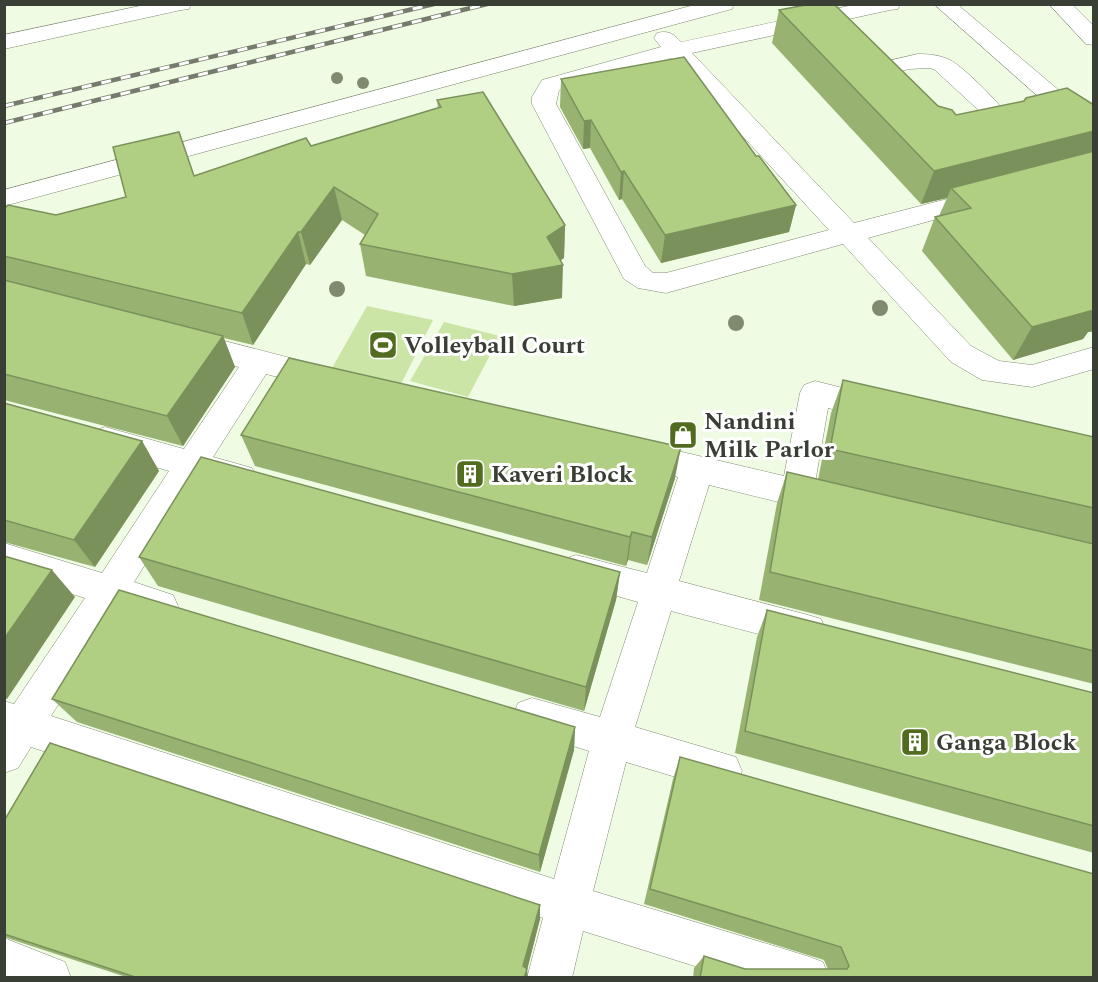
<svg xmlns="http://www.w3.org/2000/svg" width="1098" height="982" font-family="Spectral,serif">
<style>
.green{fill:#cbe5a7}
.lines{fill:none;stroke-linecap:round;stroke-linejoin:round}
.street-casing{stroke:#808a75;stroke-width:1}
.secondary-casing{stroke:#808a75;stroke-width:1}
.street{fill:#fff;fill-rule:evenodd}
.secondary{fill:#fff;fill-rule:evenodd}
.rail-casing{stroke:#757c6e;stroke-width:4.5}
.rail{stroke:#fff;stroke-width:3;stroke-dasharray:10;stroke-linecap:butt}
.tree{fill:#7f8a6e}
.wall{fill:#97b271}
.shaded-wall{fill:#7b915c}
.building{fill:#b0cf83;stroke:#7b915c;stroke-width:1.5}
.labels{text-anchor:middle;stroke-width:6;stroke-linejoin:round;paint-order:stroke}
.poi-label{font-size:24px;font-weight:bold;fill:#3a3f35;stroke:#fff;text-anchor:start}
</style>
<rect width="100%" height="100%" fill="#f0fbe3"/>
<g class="green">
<path d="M367 306 433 320 400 386 331 370Z"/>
<path d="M444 322 500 336 468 397 410 381Z"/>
</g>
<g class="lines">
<g class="street-casing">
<g id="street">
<path d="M698 4H734L732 9 4 206V190Z"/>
<path d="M858 4H900L898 9 890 10 692 53 854 223 986 189 995 191 999 197 995 203 868 238 971 346 999 361 1032 365 1094 347V369L1032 387 982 380 951 362 843 244 666 293 638 288 624 279 532 104V97L542 80 661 47 654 38 657 33C669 30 673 34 681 42ZM671 58 829 230 666 273H653L645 266 556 104 559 90Z"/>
<path d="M934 4H957L1094 120V140L1085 138Z"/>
<path d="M1049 4H1072L1094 26V45L1086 44Z"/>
<path d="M918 54C928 54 940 55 950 60 965 68 1004 107 1012 122L1008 133 979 140 970 138 967 133 970 128 988 123 986 117 935 70 930 68 909 69 874 78 866 76 863 71 866 66Z"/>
<path d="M186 331 325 367 336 370 340 378 336 386 325 389 266 374 213 457 252 468 256 477 252 486 240 490 199 479 134 582 173 595 178 606 173 617 160 622 118 609 51 716 554 879 589 751 518 729 513 716 518 703 532 698 600 717 638 602 564 581 559 570 564 559 576 555 647 573 678 477 624 463 619 454 624 445 635 441 784 476 800 393 804 385 815 381 890 400 894 408 890 416 879 420 828 408 815 483 836 489 841 499 836 509 824 513 709 485 679 581 808 615 821 619 826 631 821 643 808 647 671 611 635 727 736 757 742 771 736 785 722 791 626 762 593 891 807 956 823 962 829 978H733L583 931 572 978H527L543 918 31 747 18 768 4 773V701L14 704 85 598 4 573V543L102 573 169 471 94 449 89 440 94 431 105 427 184 449 239 367 176 350 171 342 176 334Z"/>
<path d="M4 938 65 962 71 978H4Z"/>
</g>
</g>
<g class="secondary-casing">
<path id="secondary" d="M149 4H191L189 9 181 10 4 49V35Z"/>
</g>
<use href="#street" class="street"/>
<use href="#secondary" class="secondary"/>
<g class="rail-casing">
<g id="rail">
<path d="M4 106 434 4"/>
<path d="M4 123 487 4"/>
</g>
</g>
<use href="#rail" class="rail"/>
</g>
<g class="tree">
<circle cx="337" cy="78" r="6"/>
<circle cx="363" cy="83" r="6"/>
<circle cx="337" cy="289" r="8"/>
<circle cx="880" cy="308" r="8"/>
<circle cx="736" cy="323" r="8"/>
</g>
<g class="wall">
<path d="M779 10 938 106 956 115 1094 105V331L1088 332 1083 339 1013 360 922 251 935 217 939 216 947 198 921 204 772 43Z"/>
<path d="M561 79 756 156 796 205 789 232 661 263 622 199 619 200 590 148 583 149 560 107Z"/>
<path d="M437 100 565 225 564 258 560 261 562 298 514 306 366 276 360 244 365 235 342 220 310 265 306 264 253 345 224 338 235 367 183 446 4 400V209L56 215 126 197 195 175 311 146 438 108Z"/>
<path d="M843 380 1094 437V684L759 600 777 503 787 472 818 480 831 413Z"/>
<path d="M4 403 142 441 159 471 95 567 4 542Z"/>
<path d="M241 435 675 478 647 565 628 560 626 566 255 466Z"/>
<path d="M139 557 620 572 616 600 584 711 158 586Z"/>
<path d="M767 610 1094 693V853L735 753 757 637Z"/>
<path d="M52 699 575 727 574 750 540 872 77 722Z"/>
<path d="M680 757 1094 978H693L694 968 704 956 745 969H828L824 960 644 904 673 779Z"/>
<path d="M4 821 540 905V919L527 970 528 978H129L4 937Z"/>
</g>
<g class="shaded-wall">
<path d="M591 120 590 148 583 149 584 121Z"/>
<path d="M1094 131V160L951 188 947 198 921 204 934 171Z"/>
<path d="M624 171 622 199 619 200 621 172Z"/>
<path d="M334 187 342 220 310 265 301 232Z"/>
<path d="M796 205 789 232 661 263 665 235Z"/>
<path d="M565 225 564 258 550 267 563 265 562 298 514 306 512 274 547 237Z"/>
<path d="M298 232 306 264 253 345 242 313Z"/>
<path d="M1094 310V331L1088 332 1083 339 1013 360 1032 327Z"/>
<path d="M223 336 235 367 183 446 167 416Z"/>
<path d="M142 441 159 471 95 567 74 540Z"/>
<path d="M681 447 675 478 647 565 652 537Z"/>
<path d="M632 532 628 560 626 566 630 537Z"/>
<path d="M52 570 75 597 7 699 4 698V639Z"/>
<path d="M620 572 616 600 584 711 586 687Z"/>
<path d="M575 727 574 750 540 872 539 855Z"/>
<path d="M540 905V919L527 970 528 978H524L523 966Z"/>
</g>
<g class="building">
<path d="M811 4H834L938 106 952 110 956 115 1024 101 1026 98 1067 88 1094 105V131L934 171 779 10Z"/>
<path d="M684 57 756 156H759L796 205 665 235 624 171 621 172 591 120 584 121 561 79Z"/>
<path d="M483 92 565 225 547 237 563 265 512 274 360 244 378 214 334 187 301 232H298L242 313 4 256V209L8 205 56 215 126 197 113 147 179 132 194 176 306 138 311 146 441 107 437 100Z"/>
<path d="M1094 151V310L1032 327 935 217 971 208 951 188Z"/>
<path d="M4 280 223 336 167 416 4 374Z"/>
<path d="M289 358 681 447 652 537 632 532 630 537 241 435Z"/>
<path d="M843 380 1094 437V508L830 449Z"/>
<path d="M4 403 142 441 74 540 4 520Z"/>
<path d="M201 457 620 572 586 687 139 557Z"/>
<path d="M787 472 1094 544V651L770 572Z"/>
<path d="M4 556 52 570 4 639Z"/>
<path d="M119 590 575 727 539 855 52 699Z"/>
<path d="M767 610 1094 693V826L745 731Z"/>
<path d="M50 743 540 905 523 966 527 969 524 978H138L4 934V821Z"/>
<path d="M680 757 1094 874V978H700L704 956 745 969H847L849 966 841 947 650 889Z"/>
</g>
<defs>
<g id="stadium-square" transform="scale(1.5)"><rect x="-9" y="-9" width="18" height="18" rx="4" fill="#516c1f" stroke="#fff"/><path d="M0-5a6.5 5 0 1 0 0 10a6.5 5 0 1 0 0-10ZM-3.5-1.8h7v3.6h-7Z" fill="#fff"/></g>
<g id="shop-square" transform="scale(1.5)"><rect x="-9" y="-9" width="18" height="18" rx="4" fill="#516c1f" stroke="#fff"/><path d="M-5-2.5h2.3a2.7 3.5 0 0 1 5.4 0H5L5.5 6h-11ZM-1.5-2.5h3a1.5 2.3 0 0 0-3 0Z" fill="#fff"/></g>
<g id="building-square" transform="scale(1.5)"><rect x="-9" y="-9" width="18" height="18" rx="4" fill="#516c1f" stroke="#fff"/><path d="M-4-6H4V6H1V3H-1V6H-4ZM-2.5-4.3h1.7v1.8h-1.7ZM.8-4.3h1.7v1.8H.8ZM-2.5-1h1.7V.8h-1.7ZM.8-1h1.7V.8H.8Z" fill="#fff"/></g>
</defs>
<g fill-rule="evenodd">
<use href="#stadium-square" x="383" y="345"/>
<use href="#shop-square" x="683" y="435"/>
<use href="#building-square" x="470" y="474"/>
<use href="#building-square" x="915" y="742"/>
</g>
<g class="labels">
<g class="poi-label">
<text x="404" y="353">Volleyball Court</text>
<text x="704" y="429">Nandini<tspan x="704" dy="28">Milk Parlor</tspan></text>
<text x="491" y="482">Kaveri Block</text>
<text x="936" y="750">Ganga Block</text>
</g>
</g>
<rect width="1098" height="982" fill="none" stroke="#3a3f35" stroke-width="12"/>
</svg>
